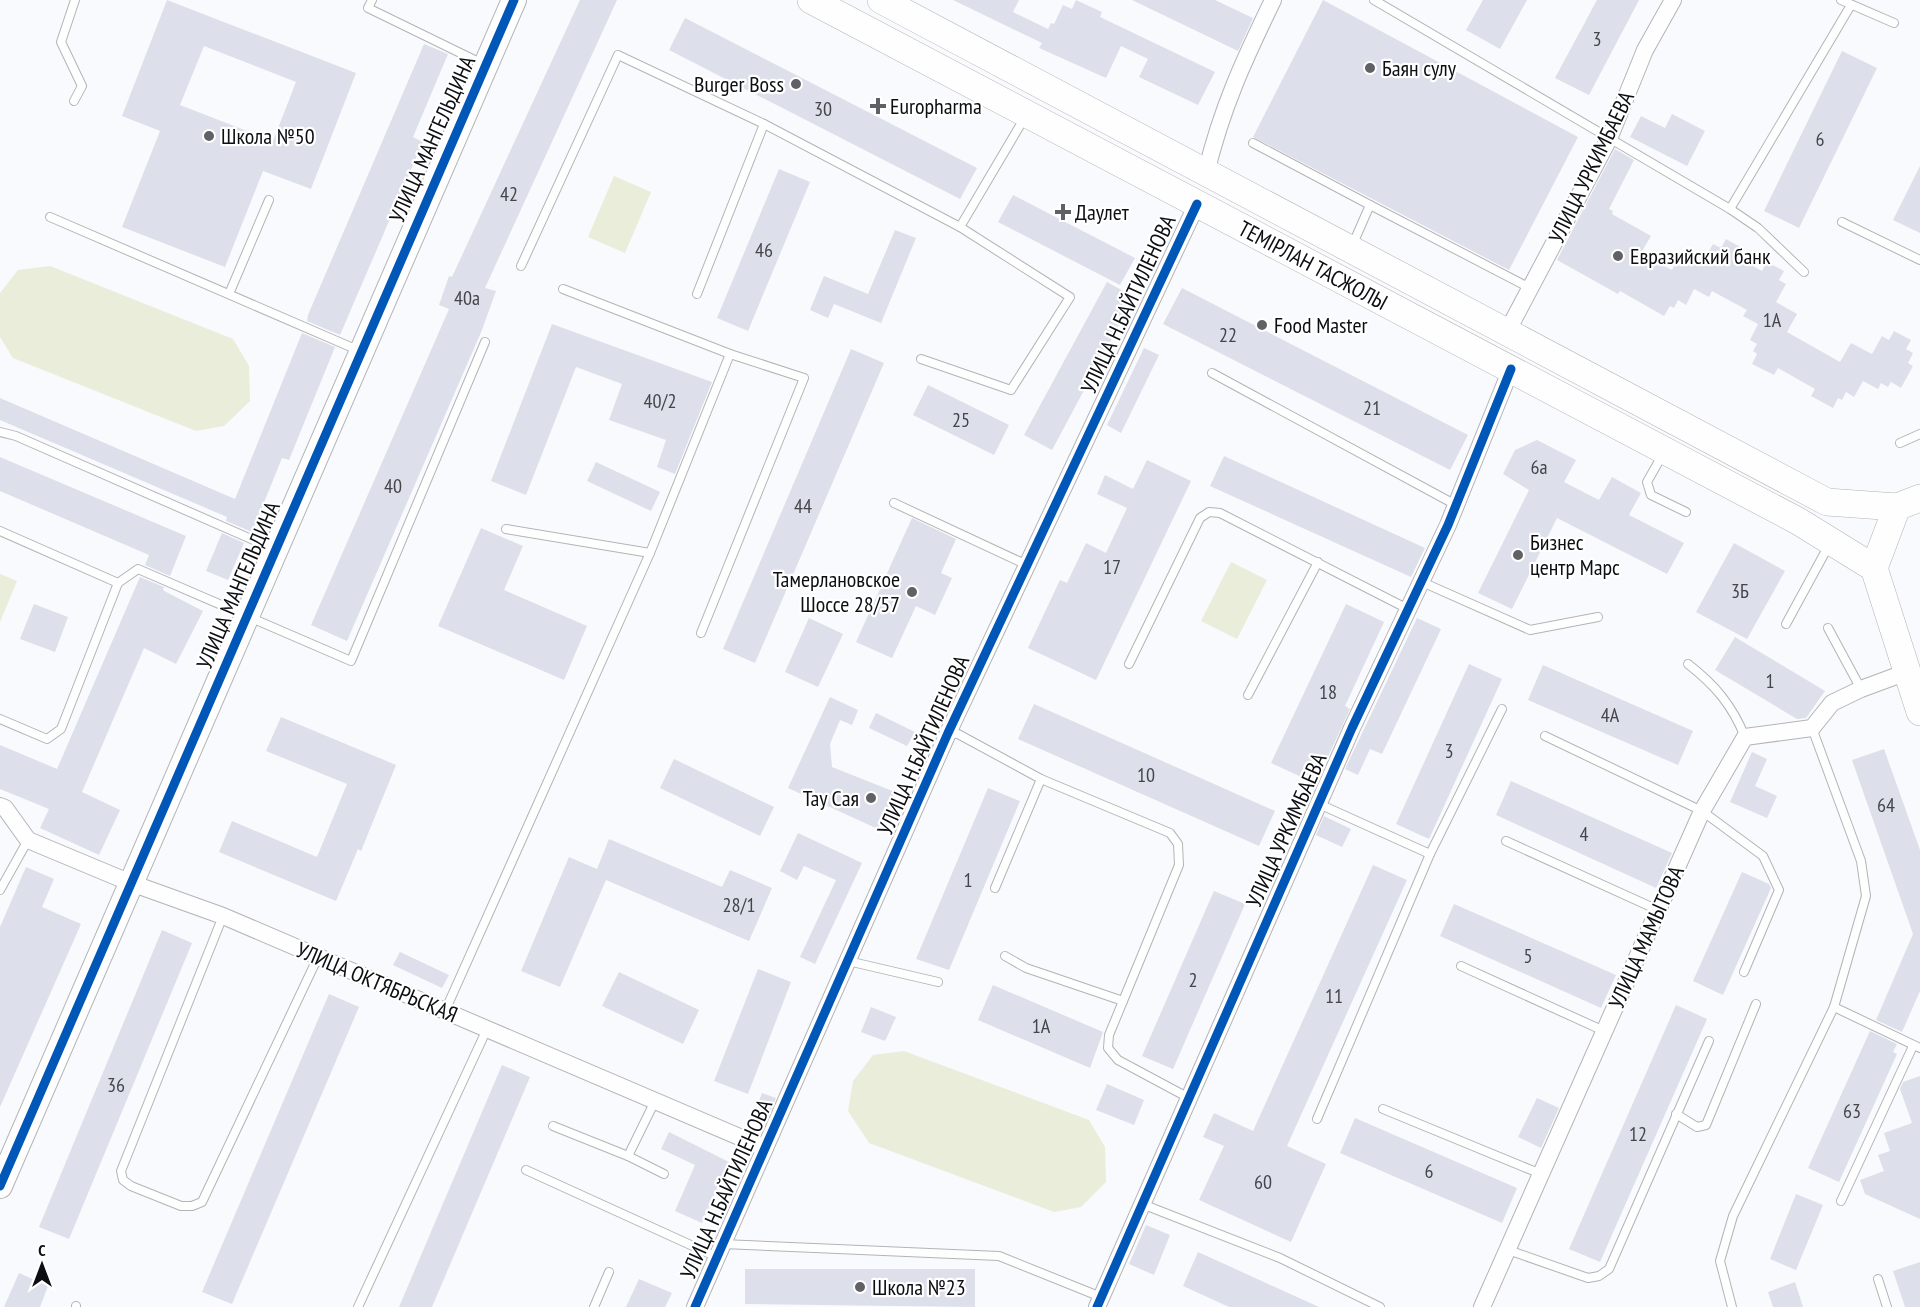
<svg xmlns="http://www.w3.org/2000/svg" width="1920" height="1307" font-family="'PT Sans Narrow',sans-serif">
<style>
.green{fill:#e9edda}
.building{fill:#dde0ea;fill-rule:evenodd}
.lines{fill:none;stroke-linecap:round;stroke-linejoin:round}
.lane-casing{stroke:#b3b4b7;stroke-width:10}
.street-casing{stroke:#b3b4b7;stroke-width:18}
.secondary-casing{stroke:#b3b4b7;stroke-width:26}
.primary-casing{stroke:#b3b4b7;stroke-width:28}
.lane{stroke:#fefeff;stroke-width:8}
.street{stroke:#fefeff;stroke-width:16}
.secondary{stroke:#fefeff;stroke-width:24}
.primary{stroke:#fefeff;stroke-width:27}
.cycleway-casing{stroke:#fff;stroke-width:13}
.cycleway{stroke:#0057b8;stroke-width:9}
.poi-dot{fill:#606164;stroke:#fff;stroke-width:2}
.labels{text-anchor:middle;stroke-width:4.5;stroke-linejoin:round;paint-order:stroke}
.number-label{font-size:20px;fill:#43454a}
.poi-label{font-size:22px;fill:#0d0e11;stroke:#fff;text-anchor:start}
.street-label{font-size:22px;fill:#0d0e11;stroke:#fff}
</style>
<rect width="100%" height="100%" fill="#f9fafd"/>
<g class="green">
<path d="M614 176 651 192 625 253 588 237Z"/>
<path d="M50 266 233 339 249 366 250 401 224 426 196 431 13 358 0 337V293L18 270Z"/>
<path d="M1231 562 1267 580 1237 639 1201 621Z"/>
<path d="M0 574 17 581 0 622Z"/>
<path d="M904 1051 1089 1120 1105 1147 1106 1182 1081 1207 1054 1212 869 1143 848 1111 853 1081 873 1055Z"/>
</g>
<g class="building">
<path d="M167 0 356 73 311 189 263 171 225 267 122 227 160 131 122 116ZM204 46 296 82 273 141 180 105Z"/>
<path d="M580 0H617L485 288 496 291 482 330 347 641 311 625 449 309 439 305 449 276 452 277Z"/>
<path d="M953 0H1019L1013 12 1048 29 1051 23 1054 24 1063 5 1072 9 1076 0 1102 12 1100 17 1215 72 1198 105 1139 77 1148 59 1121 46 1106 78 1039 48 1042 43Z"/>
<path d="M1132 0H1215L1253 18 1238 51Z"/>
<path d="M1323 0 1578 137 1509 270 1253 137Z"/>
<path d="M1483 0H1527L1500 49 1466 30Z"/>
<path d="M1597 0H1639L1589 95 1555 78Z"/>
<path d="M685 18 977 168 960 199 669 50Z"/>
<path d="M424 44 448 54 413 137 423 142 340 335 307 321 308 315Z"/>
<path d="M1842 51 1877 68 1799 228 1764 211Z"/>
<path d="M1672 114 1705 131 1687 166 1630 137 1641 116 1665 128Z"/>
<path d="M1615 149 1634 160 1609 209 1613 211 1612 214 1651 236 1641 253 1672 270 1682 251 1703 262 1713 244 1721 248 1726 239 1742 248 1737 257 1762 271 1767 262 1784 271 1779 280 1786 284 1776 302 1797 314 1787 332 1817 349 1840 362 1851 343 1872 354 1882 336 1889 340 1894 331 1911 340 1906 349 1913 353 1908 363 1913 366 1901 388 1891 382 1888 387 1881 383 1878 389 1863 381 1854 397 1846 392 1842 400 1838 398 1833 408 1811 396 1815 389 1778 368 1774 375 1752 364 1757 354 1753 351 1757 344 1750 340 1758 324 1743 316 1747 310 1712 291 1709 297 1694 289 1686 305 1678 300 1674 308 1670 306 1664 316 1620 291 1618 294 1557 260Z"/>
<path d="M1920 166V233L1893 220Z"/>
<path d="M779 169 810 182 748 331 717 318Z"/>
<path d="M1013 195 1135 258 1120 285 998 222Z"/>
<path d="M895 230 916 238 881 323 834 304 828 318 810 310 824 276 868 294Z"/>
<path d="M1107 282 1134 297 1052 450 1024 435Z"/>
<path d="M1182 288 1468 435 1450 470 1163 324Z"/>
<path d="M552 324 712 382 675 474 657 467 666 440 609 420 622 384 576 367 526 495 491 481Z"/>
<path d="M302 333 335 347 289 460 282 458 252 532 226 521 227 517 0 420V398L235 499Z"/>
<path d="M1144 348 1159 355 1121 433 1107 425Z"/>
<path d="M851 349 884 363 755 663 723 649Z"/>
<path d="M928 385 1009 425 994 455 913 415Z"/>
<path d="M1537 440 1576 460 1564 482 1599 500 1612 477 1641 493 1629 515 1684 543 1667 574 1557 518 1512 609 1478 593 1529 490 1503 474 1515 450Z"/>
<path d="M1224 456 1425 548 1411 577 1210 486Z"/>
<path d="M0 457 186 536 170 576 145 565 149 555 0 491Z"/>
<path d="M1147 460 1191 481 1096 680 1028 648 1060 580 1067 583 1086 543 1106 553 1127 508 1097 494 1105 475 1133 489Z"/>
<path d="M596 462 660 492 651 511 587 481Z"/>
<path d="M912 518 956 539 941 573 952 578 935 615 916 606 892 658 856 642Z"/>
<path d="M481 528 523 546 504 590 587 626 564 680 438 626Z"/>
<path d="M222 533 244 543 228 580 206 571Z"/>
<path d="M1734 543 1785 571 1747 639 1696 612Z"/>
<path d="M140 577 164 587 163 590 168 593 203 611 176 664 144 648 82 792 120 810 99 855 40 828 49 809 0 789V745L57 769Z"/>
<path d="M34 604 68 617 55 652 20 639Z"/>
<path d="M1346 604 1384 622 1345 706 1350 709 1326 761 1320 758 1310 781 1271 763Z"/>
<path d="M809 618 843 634 818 687 785 672Z"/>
<path d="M1417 618 1441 629 1382 754 1370 749 1358 775 1345 769Z"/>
<path d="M1735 637 1825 691 1806 718 1797 719 1715 670Z"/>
<path d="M1469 664 1502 679 1429 839 1396 824Z"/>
<path d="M1543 665 1693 731 1678 765 1528 700Z"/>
<path d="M830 697 858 710 852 725 840 720 830 744 832 767 895 792 878 829 788 788Z"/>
<path d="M1034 704 1275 811 1259 846 1018 739Z"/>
<path d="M876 713 915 732 907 746 869 728Z"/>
<path d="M281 717 396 765 361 851 358 849 336 901 219 852 232 821 317 857 347 784 266 751Z"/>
<path d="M1884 749 1920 850V991L1902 1032 1876 1020 1913 934 1852 760Z"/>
<path d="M1752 752 1767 759 1755 786 1777 796 1767 818 1730 802Z"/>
<path d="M674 759 774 807 760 836 660 788Z"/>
<path d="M1511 781 1672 853 1656 888 1496 815Z"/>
<path d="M988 788 1020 801 949 970 916 959Z"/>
<path d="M1324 816 1351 829 1342 847 1316 835Z"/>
<path d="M798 833 862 863 815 964 800 957 836 880 804 866 797 880 780 871Z"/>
<path d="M609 839 722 887 730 870 772 888 749 941 606 880 560 987 521 971 569 857 597 869Z"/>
<path d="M1373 865 1407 880 1287 1146 1326 1164 1291 1242 1199 1200 1224 1146 1203 1137 1214 1113 1253 1131Z"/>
<path d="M26 867 54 879 42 907 81 924 0 1107V927Z"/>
<path d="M1742 872 1769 884 1771 888 1723 995 1693 981Z"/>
<path d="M1214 891 1245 904 1173 1069 1142 1056Z"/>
<path d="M1454 904 1616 975 1601 1008 1440 936Z"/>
<path d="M162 930 192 943 69 1239 39 1227Z"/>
<path d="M400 952 449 975 442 988 393 965Z"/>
<path d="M758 969 791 982 748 1094 714 1081Z"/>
<path d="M619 972 699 1010 683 1044 602 1006Z"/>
<path d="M993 985 1103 1032 1090 1068 978 1020Z"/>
<path d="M329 994 359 1007 232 1304 202 1292Z"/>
<path d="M1676 1005 1707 1019 1600 1262 1569 1249Z"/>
<path d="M871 1007 896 1017 885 1041 861 1032Z"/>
<path d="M1870 1031 1897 1044 1893 1052 1897 1054 1839 1182 1808 1168Z"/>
<path d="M502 1065 530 1077 432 1307H399Z"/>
<path d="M1920 1076V1219L1865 1194 1860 1180 1884 1171 1878 1155 1890 1151 1884 1133 1912 1123 1900 1089 1903 1082Z"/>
<path d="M1107 1084 1144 1100 1134 1125 1096 1110Z"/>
<path d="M762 1093 776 1098 764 1125 752 1120Z"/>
<path d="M1537 1098 1559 1108 1541 1148 1518 1137Z"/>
<path d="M1355 1118 1517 1188 1502 1223 1340 1153Z"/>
<path d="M669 1132 729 1162 702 1223 675 1211 695 1165 661 1149Z"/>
<path d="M1796 1194 1823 1205 1796 1270 1770 1259Z"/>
<path d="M1146 1225 1170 1235 1154 1275 1129 1264Z"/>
<path d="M1198 1252 1319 1307H1229L1183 1286Z"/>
<path d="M1920 1262V1307H1905L1893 1271Z"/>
<path d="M745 1269H975V1307L745 1304Z"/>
<path d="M19 1273 48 1286 40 1307H4Z"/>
<path d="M639 1279 672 1293 665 1307H626Z"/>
<path d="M1795 1282 1803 1307H1773L1768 1292Z"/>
</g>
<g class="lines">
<g class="lane-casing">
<g id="lane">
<path d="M372 0 368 8 485 65"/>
<path d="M1374 0 1730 209 1758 228 1804 272"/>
<path d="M1841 0 1894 23"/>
<path d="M74 101 82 86 61 42 75 0"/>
<path d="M1253 143 1370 205 1352 246"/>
<path d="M1370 205 1530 288"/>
<path d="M1730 209 1851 5"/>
<path d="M50 217 360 351"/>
<path d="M1842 222 1920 260"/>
<path d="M521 266 618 55 764 124 960 227"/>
<path d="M229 294 269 200"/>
<path d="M697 294 764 124"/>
<path d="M921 359 1011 390 1070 297 960 227 1025 117"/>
<path d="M1212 373 1456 505"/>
<path d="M0 432 16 436 274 549"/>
<path d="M1900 443 1920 434"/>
<path d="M1663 454 1647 482 1651 495 1686 512"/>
<path d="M894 503 1027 565"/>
<path d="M506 529 650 553"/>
<path d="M0 531 118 583 138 569 351 661 485 342"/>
<path d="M1422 582 1530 630 1598 617"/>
<path d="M1786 624 1829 545"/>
<path d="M1828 628 1861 689"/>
<path d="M701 633 804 378 730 354"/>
<path d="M1129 664 1200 518 1209 512 1220 513 1408 609"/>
<path d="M1688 664C1715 685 1732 705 1745 737"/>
<path d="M1248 695 1318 562"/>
<path d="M0 719 47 739 61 729 118 583"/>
<path d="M948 733 958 734 1041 779 1170 833 1178 844 1179 865 1123 1001 1026 968 1005 956"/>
<path d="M1545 736 1702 811 1763 856 1779 890 1744 972"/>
<path d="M1319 804 1430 854 1502 709"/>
<path d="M1506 841 1658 910"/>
<path d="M995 888 1041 779"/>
<path d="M0 890 28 840"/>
<path d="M223 916 121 1171 123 1180 131 1186 181 1206H192L202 1202 318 957"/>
<path d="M848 961 938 982"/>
<path d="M1461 966 1604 1031"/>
<path d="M1123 1001 1109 1035 1108 1048 1118 1060 1189 1098"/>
<path d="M1834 1007 1920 1048"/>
<path d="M445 1011 650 553 730 354 563 289"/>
<path d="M1383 1109 1541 1174"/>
<path d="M1676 1114 1697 1127 1706 1125 1756 1004"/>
<path d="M1317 1119 1430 854"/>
<path d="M553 1126 628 1156 664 1174"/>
<path d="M628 1156 655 1101"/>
<path d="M526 1170 717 1257"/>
<path d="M1841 1201 1913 1046"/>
<path d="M1142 1204 1280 1258 1380 1307"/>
<path d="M723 1244 999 1256 1101 1297"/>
<path d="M1508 1250 1588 1278 1599 1276 1609 1269 1709 1041"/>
<path d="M1878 1279 1887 1307"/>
<path d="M76 1307V1306"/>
<path d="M358 1307 487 1029"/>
<path d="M594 1307 609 1272"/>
<path d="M1732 1307 1720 1261 1733 1216 1834 1007 1866 896 1861 861 1812 728"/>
</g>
</g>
<g class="street-casing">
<g id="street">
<path d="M1206 173C1222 107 1244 60 1273 0"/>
<path d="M1507 332 1609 139 1645 50 1673 0"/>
<path d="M0 806 5 808 28 840 131 883 223 916 765 1148"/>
<path d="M695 1307 948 733 1197 204"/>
<path d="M1097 1307 1352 728 1448 525 1511 369"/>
<path d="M1482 1307 1702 811 1745 737 1812 728 1832 703 1861 689 1907 672"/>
</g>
</g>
<g class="secondary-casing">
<path id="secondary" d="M0 1186 514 0"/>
</g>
<g class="primary-casing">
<g id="primary">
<path d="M811 0 1798 521 1874 568 1920 712"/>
<path d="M881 0 1827 502 1897 507 1920 498"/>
<path d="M1874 568 1897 507"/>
</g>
</g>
<use href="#lane" class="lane"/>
<use href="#street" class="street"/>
<use href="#secondary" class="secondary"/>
<use href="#primary" class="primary"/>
<g class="cycleway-casing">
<g id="cycleway">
<path d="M0 1186 514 0"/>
<path d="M695 1307 948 733 1197 204"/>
<path d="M1097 1307 1352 728 1448 525 1511 369"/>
</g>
</g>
<use href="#cycleway" class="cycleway"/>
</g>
<g class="poi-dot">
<circle cx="1370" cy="68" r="6"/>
<circle cx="796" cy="84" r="6"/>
<path d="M875 97h6v6h6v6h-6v6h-6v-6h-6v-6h6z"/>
<circle cx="209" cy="136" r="6"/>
<path d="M1060 203h6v6h6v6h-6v6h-6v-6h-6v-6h6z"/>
<circle cx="1618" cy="256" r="6"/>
<circle cx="1262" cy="325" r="6"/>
<circle cx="1518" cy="555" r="6"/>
<circle cx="912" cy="592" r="6"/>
<circle cx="871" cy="798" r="6"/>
<circle cx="860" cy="1287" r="6"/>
</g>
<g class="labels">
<g class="number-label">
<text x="1597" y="46">3</text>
<text x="823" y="116">30</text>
<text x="1820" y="146">6</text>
<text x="509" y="201">42</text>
<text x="764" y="257">46</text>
<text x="467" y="305">40а</text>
<text x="1772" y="327">1А</text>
<text x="1228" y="342">22</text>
<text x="660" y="408">40/2</text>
<text x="1372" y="415">21</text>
<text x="961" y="427">25</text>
<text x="1539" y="474">6а</text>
<text x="393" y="493">40</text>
<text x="803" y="513">44</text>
<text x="1112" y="574">17</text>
<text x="1740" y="598">3Б</text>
<text x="1770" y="688">1</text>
<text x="1328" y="699">18</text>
<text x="1610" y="722">4А</text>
<text x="1449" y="758">3</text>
<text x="1146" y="782">10</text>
<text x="1886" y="812">64</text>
<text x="1584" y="841">4</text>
<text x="968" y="887">1</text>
<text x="739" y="912">28/1</text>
<text x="1528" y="963">5</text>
<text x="1193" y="987">2</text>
<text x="1334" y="1003">11</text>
<text x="1041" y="1033">1А</text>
<text x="116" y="1092">36</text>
<text x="1852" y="1118">63</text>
<text x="1638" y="1141">12</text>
<text x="1429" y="1178">6</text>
<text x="1263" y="1189">60</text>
</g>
<g class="poi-label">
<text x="1382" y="76">Баян сулу</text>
<text x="784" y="92" text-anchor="end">Burger Boss</text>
<text x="890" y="114">Europharma</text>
<text x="221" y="144">Школа №50</text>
<text x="1075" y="220">Даулет</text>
<text x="1630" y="264">Евразийский банк</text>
<text x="1274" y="333">Food Master</text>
<text x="1530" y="550">Бизнес<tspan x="1530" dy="25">центр Марс</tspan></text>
<text x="900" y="587" text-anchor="end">Тамерлановское<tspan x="900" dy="25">Шоссе 28/57</tspan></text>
<text x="859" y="806" text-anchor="end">Тау Сая</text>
<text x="872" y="1295">Школа №23</text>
</g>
<g class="street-label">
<text transform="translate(432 139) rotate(-66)" y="8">УЛИЦА МАНГЕЛЬДИНА</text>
<text transform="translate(1591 167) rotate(-64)" y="8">УЛИЦА УРКИМБАЕВА</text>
<text transform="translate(1313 265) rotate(28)" y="8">ТЕМІРЛАН ТАСЖОЛЫ</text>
<text transform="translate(1128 304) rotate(-65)" y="8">УЛИЦА Н.БАЙТИЛЕНОВА</text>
<text transform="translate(238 585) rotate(-67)" y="8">УЛИЦА МАНГЕЛЬДИНА</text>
<text transform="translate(923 745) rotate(-66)" y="8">УЛИЦА Н.БАЙТИЛЕНОВА</text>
<text transform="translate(1286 830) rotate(-66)" y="8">УЛИЦА УРКИМБАЕВА</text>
<text transform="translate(1646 937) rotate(-66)" y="8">УЛИЦА МАМЫТОВА</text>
<text transform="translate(377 982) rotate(23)" y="8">УЛИЦА ОКТЯБРЬСКАЯ</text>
<text transform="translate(726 1189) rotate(-66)" y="8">УЛИЦА Н.БАЙТИЛЕНОВА</text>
</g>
</g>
<g transform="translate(42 1265)" stroke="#ffffff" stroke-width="4.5" paint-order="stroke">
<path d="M0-4.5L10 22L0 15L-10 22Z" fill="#0d0e11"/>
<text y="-9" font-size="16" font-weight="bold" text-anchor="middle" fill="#0d0e11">С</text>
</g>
</svg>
